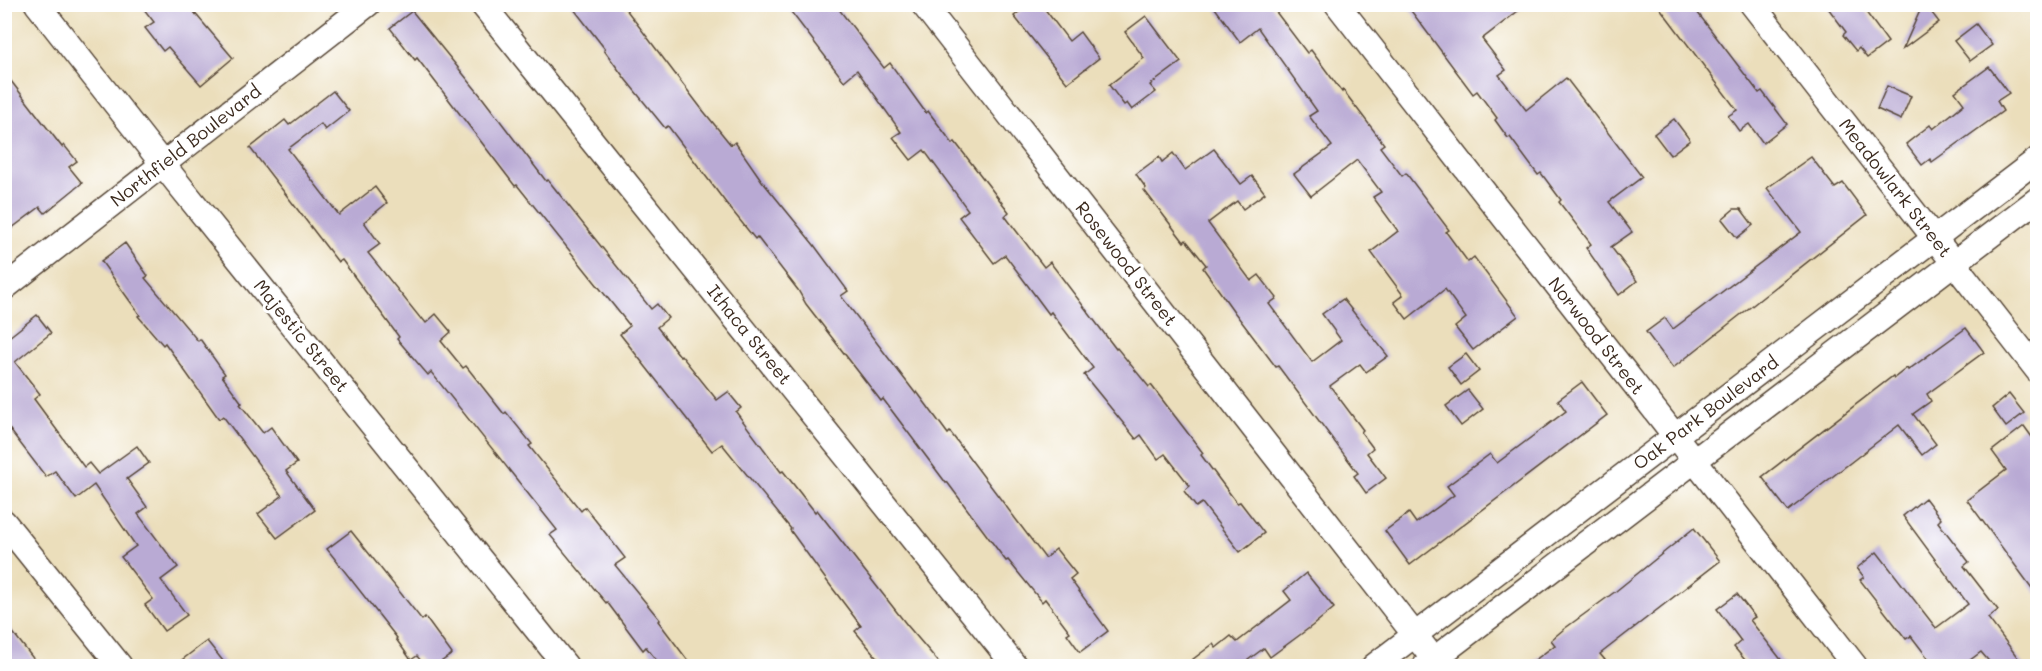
<svg xmlns="http://www.w3.org/2000/svg" width="2042" height="671" font-family="Mali,sans-serif">
<style>
.building{fill:#b9aad4}
.lines{fill:none;stroke-linecap:round;stroke-linejoin:round}
.minor-casing{stroke:#554536;stroke-width:27}
.minor{stroke:#fff;stroke-width:24}
.labels{text-anchor:middle;stroke-width:6;stroke-linejoin:round;paint-order:stroke}
.street-label{font-size:18px;fill:#3b2a1e;stroke:#fff}
</style>
<rect width="100%" height="100%" fill="#fff"/>
<filter id="ink" filterUnits="userSpaceOnUse"><feTurbulence type="fractalNoise" baseFrequency=".0167" numOctaves="2"/><feDisplacementMap in="SourceGraphic" scale="12" xChannelSelector="R" yChannelSelector="G"/><feConvolveMatrix kernelMatrix="1 2 1 2 8 2 1 2 1" color-interpolation-filters="sRGB"/></filter>
<filter id="wash" filterUnits="userSpaceOnUse"><feTurbulence type="fractalNoise" baseFrequency=".008" numOctaves="4" result="noise"/><feDisplacementMap in="SourceGraphic" scale="24" xChannelSelector="R" yChannelSelector="G"/><feGaussianBlur stdDeviation="1.35" result="paint"/><feColorMatrix in="noise" values="0 0 0 0 0 0 0 0 0 0 0 0 0 0 0 0 0 1.4 0 .05"/><feComposite in="paint" operator="in"/></filter>
<g filter="url(#wash)">
<rect width="100%" height="100%" fill="#ebdebb"/>
<g id="blocks">
<g class="building">
<path d="M140 4H187L233 58 201 85 168 47 163 51 145 28 154 22Z"/>
<path d="M570 4H622L701 108 731 145 735 142 762 181 814 245 848 291 841 296 916 394 917 392 948 434 950 432 1045 558 1056 549 1076 574 1070 579 1108 631 1080 652 1067 634 1070 632 1045 599 1042 602 1008 560 1006 561 947 482 946 483 883 399 881 401 806 304 798 290 757 237 755 239 726 203 668 126 665 128 626 80 604 50 605 49Z"/>
<path d="M785 4H835L884 68 890 63 926 113 928 111 953 144 955 142 1009 212 1005 216 1044 267 1050 262 1116 349 1117 348 1149 387 1151 385 1203 453 1201 455 1237 503 1240 502 1264 533 1240 552 1202 503 1196 507 1184 491 1190 486 1165 454 1158 459 1141 435 1136 439 1084 375 1093 368 1051 312 1049 314 1005 255 994 263 959 217 968 210 924 150 911 160 893 137 901 132 857 70 844 81Z"/>
<path d="M1029 4H1041L1069 41 1080 32 1099 58 1067 83 1014 16Z"/>
<path d="M1212 4H1270L1307 53 1311 50 1342 92 1343 90 1384 144 1380 147 1402 176 1406 173 1449 230 1446 232 1468 262 1474 257 1518 316 1473 350 1455 327 1466 318 1445 289 1407 319 1394 302 1403 295 1371 252 1398 231 1373 197 1381 192 1357 160 1311 196 1294 174 1332 146 1309 116 1317 111 1258 28 1240 42Z"/>
<path d="M1406 4H1527L1482 39 1506 70 1499 75 1526 110 1566 78 1642 177 1609 202 1632 232 1611 247 1637 281 1619 295 1586 248 1591 244 1559 202 1561 200 1541 173 1538 175 1510 137 1508 138 1495 120 1497 118 1477 91 1473 94Z"/>
<path d="M1657 4H1691L1759 93 1762 91 1787 124 1763 143 1749 124 1739 131 1728 116 1737 110Z"/>
<path d="M1825 4H1860L1888 42 1867 58 1859 48 1856 51 1843 35 1846 32Z"/>
<path d="M1923 4H1925L1939 22 1903 49Z"/>
<path d="M412 11 481 96 546 181 548 180 651 309 657 304 668 318 657 327 680 356 681 355 717 400 728 392 741 408 736 412 781 472 783 471 815 512 817 510 907 625 942 666H884L855 631 861 626 827 581 790 530 791 529 722 444 712 451 620 334 630 326 517 185 515 186 417 58 415 60 390 28Z"/>
<path d="M1146 16 1181 62 1150 85 1156 92 1132 110 1127 103 1124 105 1109 85 1144 58 1125 32Z"/>
<path d="M1976 24 1992 45 1970 61 1954 41Z"/>
<path d="M1989 67 2009 93 1997 101 2003 111 1932 162 1930 159 1922 165 1906 144 1930 125 1933 129 1964 104 1955 92Z"/>
<path d="M4 72 62 147 64 145 77 161 69 167 82 183 45 213 40 207 4 234Z"/>
<path d="M1887 86 1911 96 1901 120 1877 109Z"/>
<path d="M333 91 349 111 325 130 321 124 288 149 339 215 375 187 387 203 364 222 380 244 368 253 421 319 422 318 426 323 436 314 451 332 441 341 463 368 466 366 504 414 506 412 532 444 529 446 581 511 585 507 625 558 615 565 660 620 658 621 692 666H661L646 647 643 650 607 602 606 603 550 535 557 530 431 372 428 375 397 339 399 337 342 260 338 262 250 148 285 120 289 125Z"/>
<path d="M1674 119 1690 140 1670 155 1654 134Z"/>
<path d="M1214 149 1241 184 1252 176 1265 193 1243 209 1237 201 1208 223 1251 281 1259 275 1277 298 1269 304 1312 362 1341 340 1322 314 1343 299 1388 356 1366 372 1360 364 1330 386 1363 430 1361 432 1373 448 1367 453 1386 478 1366 493 1354 476 1358 473 1278 366 1276 367 1235 313 1203 268 1206 265 1186 240 1184 242 1144 190 1146 188 1136 174 1159 157 1162 162 1173 153 1185 170Z"/>
<path d="M1811 157 1835 188 1843 183 1867 215 1673 368 1646 332 1665 318 1673 329 1801 232 1767 188Z"/>
<path d="M1734 209H1741L1753 225 1737 238 1722 219Z"/>
<path d="M125 243 148 276 145 278 198 341 200 339 225 374 222 376 242 403 240 404 263 433 271 427 297 463 286 471 315 510 277 538 258 514 282 496 223 416 219 419 165 343 163 345 138 316 140 315 101 261Z"/>
<path d="M37 315 51 333 15 362 40 394 34 399 84 467 89 463 98 474 137 446 149 463 127 479 147 507 138 514 178 567 161 580 187 615 164 631 145 605 153 599 121 557 136 546 94 485 76 499 55 471 46 477 4 422V341Z"/>
<path d="M1966 328 1984 352 1927 394 1931 401 1913 414 1936 444 1922 455 1899 425 1788 511 1762 477 1893 376 1894 378 1907 368 1908 370Z"/>
<path d="M1466 354 1479 371 1461 385 1448 367Z"/>
<path d="M1582 382 1607 415 1410 565 1385 531 1409 513 1416 523 1454 495 1447 486 1490 454 1497 463 1566 411 1558 400Z"/>
<path d="M1468 390 1483 409 1461 426 1446 406Z"/>
<path d="M2009 394 2024 413 2006 427 1992 408Z"/>
<path d="M2024 426 2037 444V595L1967 500 2006 470 1992 451Z"/>
<path d="M1925 498 1941 519 1938 522 1969 562 1964 566 1998 610 1988 618 2024 666H1993L1981 652 1962 666H1934L1911 636 1906 639 1860 580 1864 577 1857 568 1877 552 1936 628 1968 604 1903 516Z"/>
<path d="M1694 528 1720 561 1600 654 1610 666H1527L1555 645 1551 640 1564 629 1616 591Z"/>
<path d="M351 531 422 620 425 617 452 654 435 666H425L417 656 411 660 396 639 397 638 327 549Z"/>
<path d="M1306 573 1334 608 1312 626 1270 657 1264 648 1240 666H1184L1213 644 1216 648 1231 636 1237 642 1291 600 1284 591Z"/>
<path d="M1737 594 1755 617 1750 620 1786 666H1750L1734 647 1741 641 1717 609Z"/>
<path d="M4 621 39 666H4Z"/>
<path d="M207 641 227 666H174L200 646Z"/>
</g>
</g>
</g>
<g filter="url(#ink)">
<use href="#blocks" fill-opacity="0" stroke="#554536" stroke-width="1.5"/>
<g class="lines">
<g class="minor-casing">
<g id="minor">
<path d="M37 4 176 181 566 666"/>
<path d="M482 4 1015 666"/>
<path d="M923 4 1439 666"/>
<path d="M1337 4 1855 666"/>
<path d="M1752 4 2038 371"/>
<path d="M4 288 368 4"/>
<path d="M4 522 120 666"/>
<path d="M1374 666 2038 159"/>
<path d="M1425 666 2038 199"/>
</g>
</g>
<use href="#minor" class="minor"/>
</g>
</g>
<g class="labels">
<g class="street-label">
<text transform="translate(186 146) rotate(-38)" y="6">Northfield Boulevard</text>
<text transform="translate(1895 188) rotate(52)" y="6">Meadowlark Street</text>
<text transform="translate(1126 264) rotate(52)" y="6">Rosewood Street</text>
<text transform="translate(749 335) rotate(51)" y="6">Ithaca Street</text>
<text transform="translate(301 336) rotate(51)" y="6">Majestic Street</text>
<text transform="translate(1596 336) rotate(52)" y="6">Norwood Street</text>
<text transform="translate(1706 413) rotate(-37)" y="6">Oak Park Boulevard</text>
</g>
</g>
<rect width="2042" height="671" fill="none" stroke="#fff" stroke-width="24"/>
</svg>
